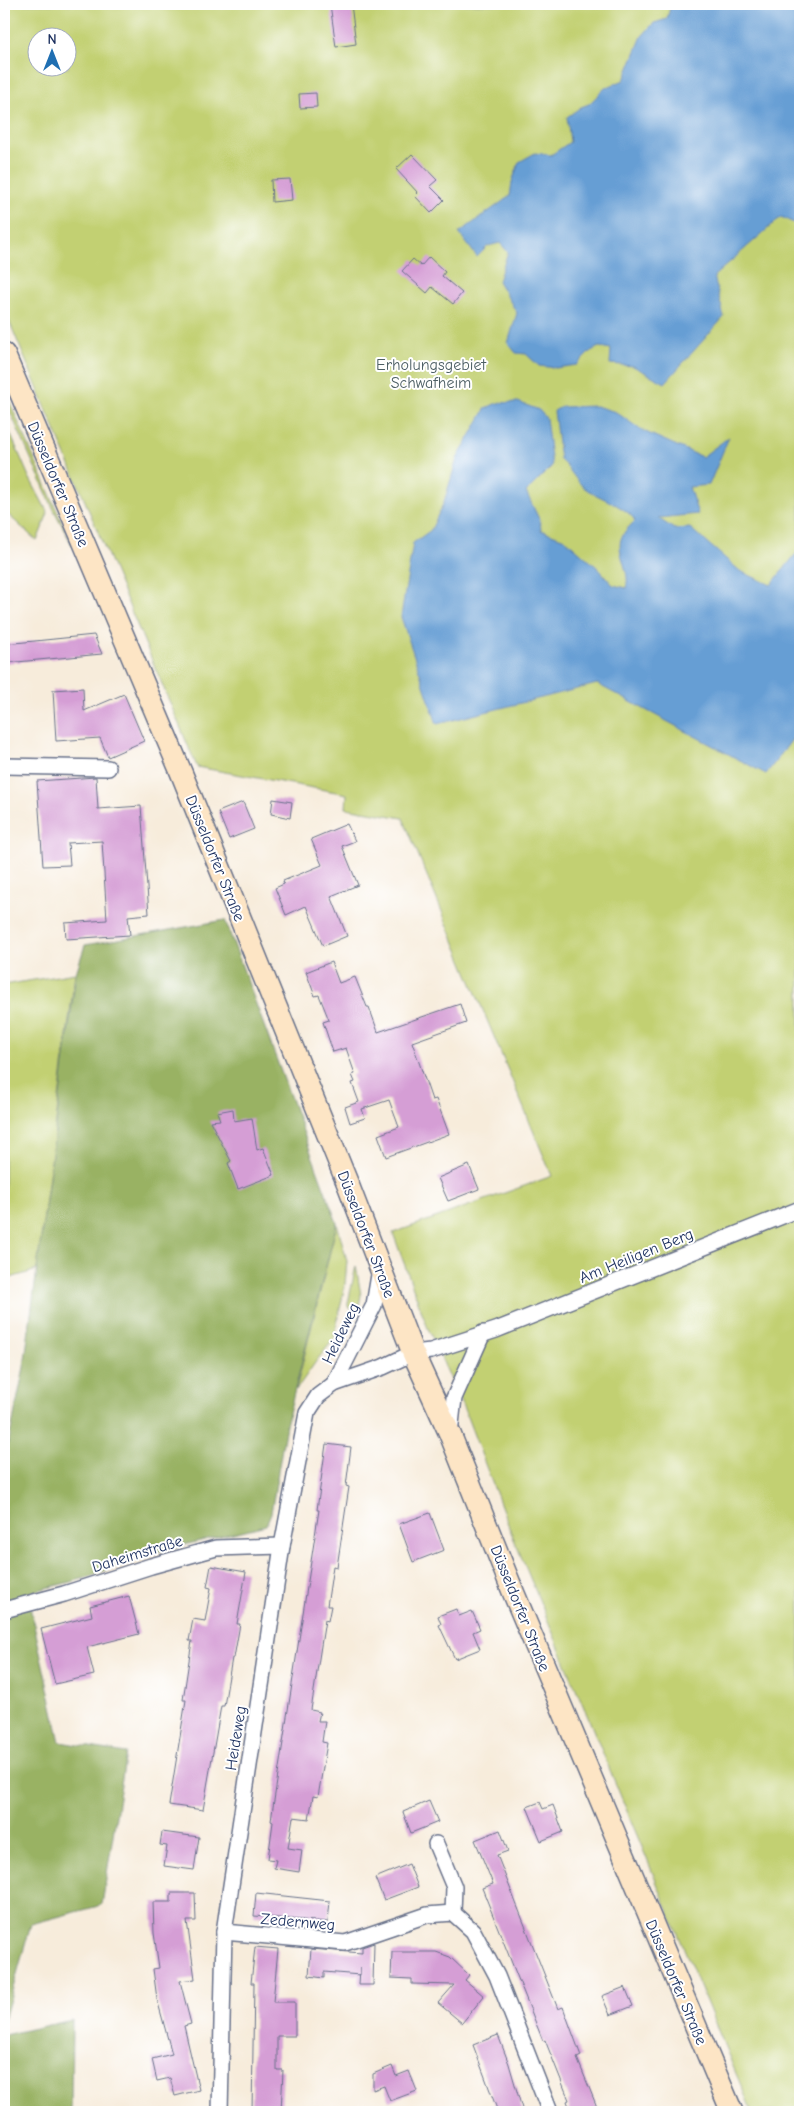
<svg xmlns="http://www.w3.org/2000/svg" width="804" height="2116" font-family="'Comic Neue',sans-serif">
<style>
.green{fill:#c2d072;stroke:#6e8068;fill-rule:evenodd}
.forest{fill:#99b264;stroke:#5a7061}
.water{fill:#669ed4;stroke:#406699}
.building{fill:#d59ed5}
.lines{fill:none;stroke-linecap:round;stroke-linejoin:round}
.street-casing{stroke:#68718a;stroke-width:18}
.secondary-casing{stroke:#68718a;stroke-width:24}
.street{stroke:#fff;stroke-width:15}
.secondary{stroke:#fde5c5;stroke-width:21}
.labels{text-anchor:middle;stroke-width:4;stroke-linejoin:round;paint-order:stroke}
.park-label{font-size:16px;fill:#4d5f64;stroke:#fff}
.street-label{font-size:16px;fill:#1b2f5e;stroke:#fff}
</style>
<rect width="100%" height="100%" fill="#fff"/>
<filter id="ink" filterUnits="userSpaceOnUse"><feTurbulence type="fractalNoise" baseFrequency=".02" numOctaves="2"/><feDisplacementMap in="SourceGraphic" scale="10" xChannelSelector="R" yChannelSelector="G"/><feConvolveMatrix kernelMatrix="1 2 1 2 8 2 1 2 1" color-interpolation-filters="sRGB"/></filter>
<filter id="wash" filterUnits="userSpaceOnUse"><feTurbulence type="fractalNoise" baseFrequency=".0096" numOctaves="4" result="noise"/><feDisplacementMap in="SourceGraphic" scale="20" xChannelSelector="R" yChannelSelector="G"/><feGaussianBlur stdDeviation="1.12" result="paint"/><feColorMatrix in="noise" values="0 0 0 0 0 0 0 0 0 0 0 0 0 0 0 0 0 1.4 0 .05"/><feComposite in="paint" operator="in"/></filter>
<g filter="url(#wash)">
<rect width="100%" height="100%" fill="#f7ecdb"/>
<g class="green">
<path d="M4 4H800V2112H752L511 1532 464 1409 427 1326 393 1233 552 1176 403 818 346 808 347 794 197 767 4 309ZM38 38H68V68H38Z"/>
<path d="M4 389 72 545 54 510 4 398Z"/>
<path d="M4 419 29 477 48 513 37 541 4 511Z"/>
<path d="M75 973 37 1270 4 1280V985Z"/>
<path d="M337 1223 347 1261 345 1284 334 1339 317 1360 296 1390Z"/>
<path d="M356 1266 361 1295 358 1312 348 1307V1303Z"/>
</g>
<g class="forest">
<path d="M225 920 337 1223 286 1425 271 1513 266 1525 147 1554 86 1578 27 1593 60 1742 126 1753 102 1905 31 1924 4 2020V1465L24 1367 76 973 85 945Z"/>
<path d="M72 2020 71 2112H4V2035Z"/>
</g>
<g class="water">
<path d="M678 4H800V226L781 217 714 276 724 317 665 383 633 366 610 364 611 349 599 347 591 351 577 365 556 368 539 366 526 354 516 353 508 343 517 313 498 281 508 252 500 243 488 246 477 257 459 233 510 196 512 182 519 162 535 153 551 155 570 142 567 117 581 107 589 104 605 88 624 80 642 36 654 23 667 19 670 8Z"/>
<path d="M518 402 539 410 546 418 552 466 526 492 540 521 541 530 565 539 598 568 613 585 626 588C632 570 612 550 624 533 627 528 631 525 635 521 628 507 599 498 586 489 576 482 570 468 560 460L554 411 561 407 596 406 616 412 641 430 702 457 729 437 709 485 689 487 698 514 658 518 674 529 690 528 740 571 771 585 800 549V729L766 774 597 684 437 724 401 617 413 543 431 530 444 502 457 459 486 408 497 403Z"/>
</g>
<g id="blocks">
<g class="building">
<path d="M330 4H351L356 44 336 47Z"/>
<path d="M316 93 317 107 300 108 299 94Z"/>
<path d="M412 154 437 180 430 186 444 200 431 213 415 196 418 193 396 169Z"/>
<path d="M290 179 292 200 272 202 271 180Z"/>
<path d="M429 257 445 272 442 276 462 293 453 304 432 287 427 293 402 271 413 259 421 266Z"/>
<path d="M94 635 102 654 6 663 5 644Z"/>
<path d="M83 688 84 711 124 694 144 741 108 757 100 738 56 741 53 690Z"/>
<path d="M96 777 98 809 141 806 149 914 128 916 130 935 66 939 65 923 107 920 102 841 68 843 70 865 43 866 37 781Z"/>
<path d="M273 799 292 802 290 818 271 814Z"/>
<path d="M243 802 254 829 229 839 218 812Z"/>
<path d="M347 824 355 841 342 846 358 885 331 896 347 936 323 946 306 906 286 915 275 888 284 884 283 881 322 865 311 839Z"/>
<path d="M331 962 339 983 355 977 367 1007H369L378 1032 460 1004 466 1023 412 1042 432 1100 436 1099 449 1134 386 1157 378 1135 399 1127 389 1100 362 1109 365 1118 350 1123 345 1107 359 1102 352 1083 355 1082 352 1075 355 1074 346 1048 333 1052 323 1022 329 1020 319 995 315 996 306 972Z"/>
<path d="M233 1109 234 1121 252 1118 257 1150 263 1148 274 1175 238 1189 228 1163 231 1161 210 1121 220 1120 217 1112Z"/>
<path d="M469 1165 479 1189 448 1201 438 1178Z"/>
<path d="M326 1444 351 1447 346 1486 349 1487 337 1567 333 1566 327 1606H331L328 1621 325 1620 311 1710 320 1712 318 1721H325L322 1742 327 1743 318 1797 313 1796 309 1819 293 1817 288 1848 302 1850 299 1872 274 1868 276 1860 268 1859 273 1822 271 1821 273 1807 319 1510H317Z"/>
<path d="M430 1513 444 1550 413 1562 399 1524Z"/>
<path d="M211 1566 246 1572 237 1624H240L234 1658H232L224 1706H221L203 1810 169 1805 186 1700H183L192 1641H189L193 1619 205 1621 211 1588 207 1587Z"/>
<path d="M129 1596 139 1634 87 1647 94 1675 55 1684 41 1629 92 1616 90 1606Z"/>
<path d="M456 1609 459 1616 472 1611 480 1629 473 1632 480 1649 455 1659 439 1625 441 1624 438 1616Z"/>
<path d="M429 1801 438 1822 411 1833 403 1812Z"/>
<path d="M540 1802 543 1809 553 1805 563 1832 541 1841 527 1807Z"/>
<path d="M500 1830 508 1851 497 1855 558 2009 563 2007 581 2056 577 2058 599 2112H571L567 2101 569 2100 545 2040 543 2041 482 1888 493 1884 475 1840Z"/>
<path d="M162 1832 199 1837 194 1870 164 1866 167 1846 160 1845Z"/>
<path d="M409 1864 418 1887 384 1900 375 1878Z"/>
<path d="M171 1893H195L196 1921H187L195 1979 180 1981 191 2024 184 2026 199 2090 175 2096 170 2078 157 2081 152 2059 172 2054 157 1999 153 1969 159 1968 154 1933 153 1902H171Z"/>
<path d="M256 1893 330 1901 328 1922 254 1916Z"/>
<path d="M374 1943 373 1985H359L360 1968V1975L324 1972V1978L309 1976 311 1949 362 1953V1947Z"/>
<path d="M255 1947 278 1949 273 2002H295V2036H277V2070H283L281 2112H252L254 1983H251Z"/>
<path d="M392 1952H436L450 1957 469 1975 465 1980 484 1996 462 2023 438 2003 454 1985 412 1984V1979L391 1978Z"/>
<path d="M625 1987 633 2006 610 2015 602 1996Z"/>
<path d="M498 2035 509 2064 523 2112H498L473 2045Z"/>
<path d="M392 2066 396 2076 409 2071 417 2091 390 2101 384 2086 373 2090V2074Z"/>
</g>
</g>
</g>
<g filter="url(#ink)">
<use href="#blocks" fill-opacity="0" stroke="#68718a" stroke-width="1"/>
<g class="lines">
<g class="street-casing">
<g id="street">
<path d="M4 766 108 768"/>
<path d="M334 1384 374 1305 380 1269"/>
<path d="M450 1433 454 1398 483 1333"/>
<path d="M4 1610 64 1594 151 1566 216 1548 282 1546"/>
<path d="M436 1844 454 1887 453 1913"/>
<path d="M224 1932 345 1943 427 1915 453 1913 473 1931 497 1976 550 2112"/>
<path d="M220 2112 224 1932 282 1546 307 1413 318 1396 334 1384 383 1367 413 1353 431 1351 496 1330 800 1209"/>
</g>
</g>
<g class="secondary-casing">
<path id="secondary" d="M4 354 181 772 349 1187 413 1353 450 1434 514 1594 732 2112"/>
</g>
<use href="#street" class="street"/>
<use href="#secondary" class="secondary"/>
</g>
</g>
<g class="labels">
<g class="park-label">
<text x="431" y="370">Erholungsgebiet<tspan x="431" dy="18">Schwafheim</tspan></text>
</g>
<g class="street-label">
<text transform="translate(59 484) rotate(67)" y="6">Düsseldorfer Straße</text>
<text transform="translate(216 858) rotate(68)" y="6">Düsseldorfer Straße</text>
<text transform="translate(367 1234) rotate(69)" y="6">Düsseldorfer Straße</text>
<text transform="translate(636 1255) rotate(-22)" y="6">Am Heiligen Berg</text>
<text transform="translate(340 1333) rotate(-64)" y="6">Heideweg</text>
<text transform="translate(137 1553) rotate(-17)" y="6">Daheimstraße</text>
<text transform="translate(521 1608) rotate(68)" y="6">Düsseldorfer Straße</text>
<text transform="translate(235 1738) rotate(-81)" y="6">Heideweg</text>
<text transform="translate(298 1921) rotate(5)" y="6">Zedernweg</text>
<text transform="translate(677 1982) rotate(67)" y="6">Düsseldorfer Straße</text>
</g>
</g>
<rect width="804" height="2116" fill="none" stroke="#fff" stroke-width="20"/>
<g transform="translate(52 52)"><circle r="24" fill="#ffffff" stroke="#a4acbf"/>
<path d="M0-4L9 19L0 12L-9 19Z" fill="#1f6fb2"/>
<text y="-8" font-size="14" font-weight="bold" text-anchor="middle" fill="#1b2f5e">N</text>
</g>
</svg>
